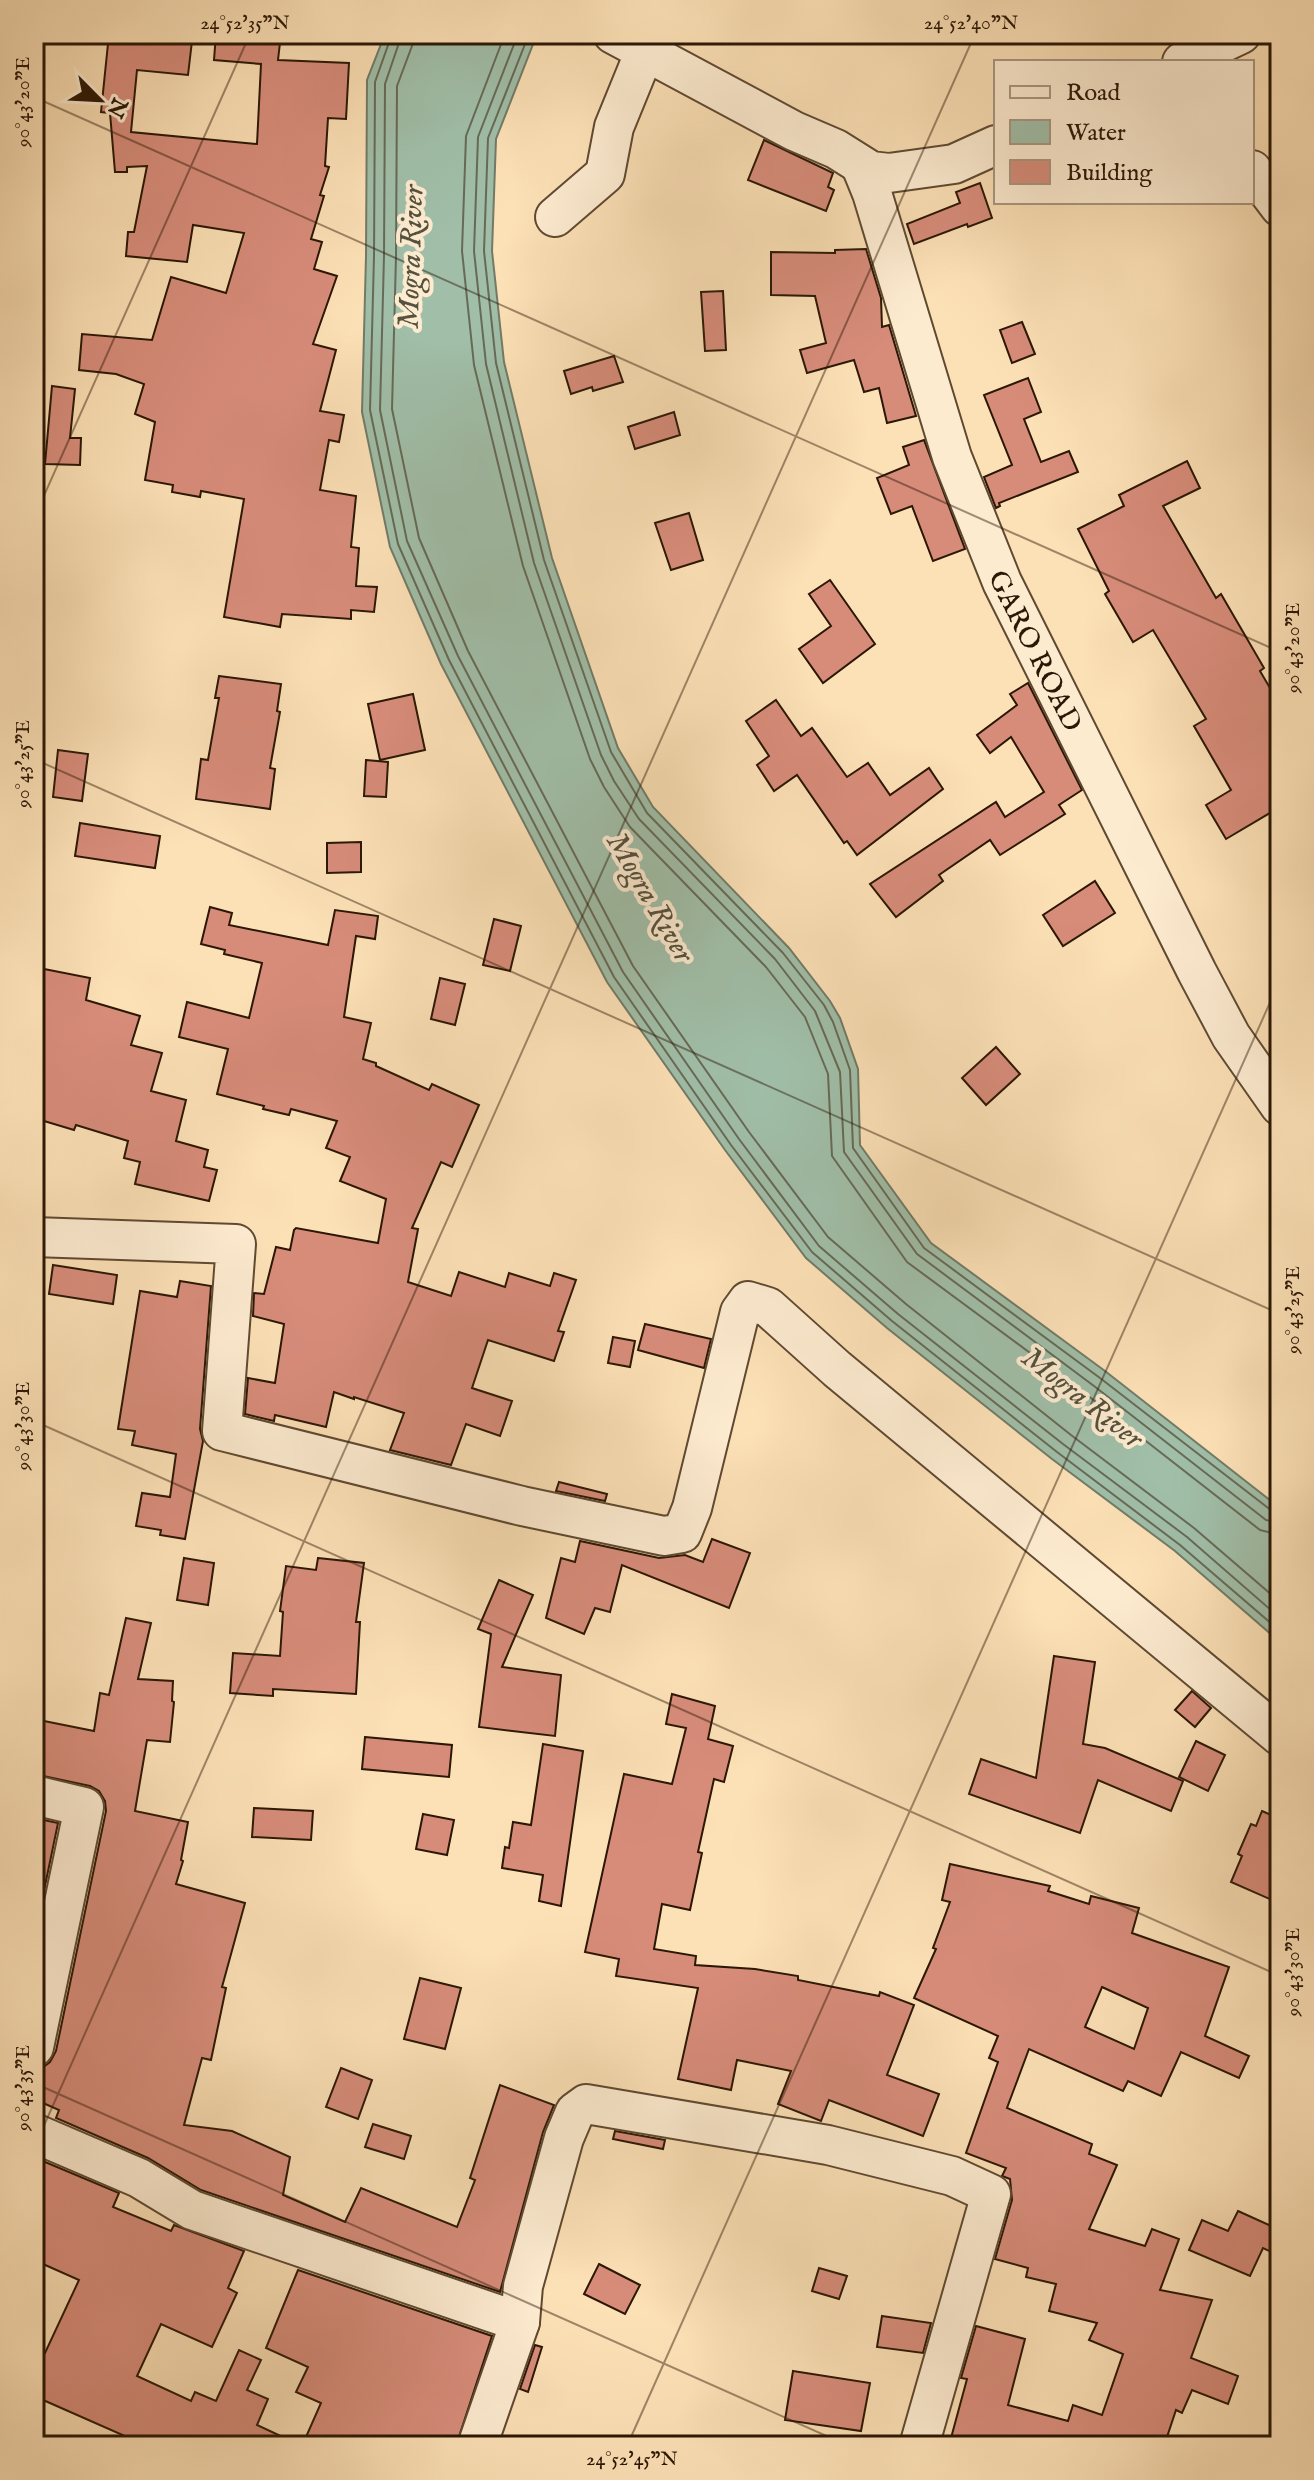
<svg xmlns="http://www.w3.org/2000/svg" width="1314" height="2480" font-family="'IM FELL English',serif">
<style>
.water{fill:#a0bea8;stroke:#717b67;stroke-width:2}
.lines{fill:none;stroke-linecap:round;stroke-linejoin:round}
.shore{stroke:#666a56;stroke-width:2}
.building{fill:#d78c7a;stroke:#2b1705;stroke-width:2;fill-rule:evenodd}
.minor-casing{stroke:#5f4931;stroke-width:42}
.minor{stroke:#fdebd0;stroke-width:38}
.ticks{fill:none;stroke:#2b1705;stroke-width:2;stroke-opacity:0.45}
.labels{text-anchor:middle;stroke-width:8;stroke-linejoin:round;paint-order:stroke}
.street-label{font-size:28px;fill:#2b1705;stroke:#fdebd0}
.water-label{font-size:30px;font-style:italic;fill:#54513e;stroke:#fdebd0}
.neatline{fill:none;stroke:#2b1705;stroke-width:3}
.ticks-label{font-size:20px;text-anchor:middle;fill:#2b1705}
</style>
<rect width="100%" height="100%" fill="#fce0b6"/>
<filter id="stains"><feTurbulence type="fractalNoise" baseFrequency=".0025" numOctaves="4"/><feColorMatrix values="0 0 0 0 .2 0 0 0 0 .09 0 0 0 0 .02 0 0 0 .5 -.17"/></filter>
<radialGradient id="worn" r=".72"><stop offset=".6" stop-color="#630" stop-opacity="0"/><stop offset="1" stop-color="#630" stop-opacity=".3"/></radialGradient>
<path class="water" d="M385 34H537L496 139 492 251 504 362 552 558 618 748 653 807 789 948 830 1001 840 1018 858 1069 860 1145 931 1243 1105 1371 1280 1508V1642L1175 1551 1052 1459 887 1328 806 1258 725 1150 607 982 441 664 390 547 362 412 366 256 367 80Z"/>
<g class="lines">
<g class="shore">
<path d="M392 34 375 82 374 256 370 410 398 544 449 660 614 977 731 1145 812 1252 892 1321 1057 1452 1180 1545 1280 1631"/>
<path d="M402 34 385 84 384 256 380 410 407 541 458 656 623 972 739 1139 819 1246 898 1314 1063 1444 1187 1537 1280 1618"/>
<path d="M414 34 412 46 397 86 396 256 392 409 419 538 468 651 633 966 749 1132 828 1237 906 1304 1071 1435 1194 1528 1280 1602"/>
<path d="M505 34 466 136 462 251 474 365 523 566 590 759 604 787 630 827 766 967 805 1017 828 1074 832 1156 907 1262 1087 1395 1260 1530 1280 1535"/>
<path d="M518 34 478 137 474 251 486 364 534 563 601 755 614 781 639 819 775 959 815 1011 840 1072 844 1152 917 1254 1094 1386 1266 1520 1280 1523"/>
<path d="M529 34 488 138 484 251 496 363 544 560 611 752 647 813 783 953 824 1005 833 1022 850 1070 853 1148 924 1248 1100 1378 1272 1511 1280 1513"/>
</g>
</g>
<g class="building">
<path d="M109 34H146V37L192 41 188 75 137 70 131 132 257 144 261 64 214 60 216 34H281L278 60 349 63 346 119 328 118 325 166 329 167 320 195 324 196 311 239 322 242 314 269 337 276 313 344 336 350 320 411 344 415 339 442 329 440 320 490 356 496 351 547 359 548 356 586 377 587 374 612 351 610V619L282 614 280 627 224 617 244 499 201 491 200 497 172 492 173 485 145 480 155 422 135 414 144 384 116 374 79 370 82 334 152 340 171 277 226 293 244 233 193 225 187 262 126 256 128 232H134L147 166 127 167V172H115L110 113 101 112Z"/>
<path d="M764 140 833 173 828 187 834 190 826 211 748 180Z"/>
<path d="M980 183 992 218 968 227 967 224 914 244 907 224 960 203 956 192Z"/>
<path d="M866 249 881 298 882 327 889 325 916 416 887 423 879 388 864 392 854 360 807 373 800 350 826 343 815 296 771 295V252L835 253V250Z"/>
<path d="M723 291 726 350 705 351 701 292Z"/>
<path d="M1022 322 1035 354 1012 363 1000 330Z"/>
<path d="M614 356 623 382 593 391 592 387 571 394 564 371Z"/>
<path d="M1028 378 1041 412 1024 419 1041 462 1069 451 1078 472 999 503 1000 506 996 508 984 477 1012 465 984 395Z"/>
<path d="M52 386 75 389 70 438H81L80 465 45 464Z"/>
<path d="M674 412 680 435 635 449 628 427Z"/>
<path d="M924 440 965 549 933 561 912 506 891 514 877 478 909 465 903 447Z"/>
<path d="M1187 461 1200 488 1163 506 1216 598 1221 594 1264 668 1260 671 1280 705V807L1226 839 1206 805 1231 790 1194 726 1206 719 1153 630 1133 642 1105 594 1109 591 1078 529 1124 506 1119 495Z"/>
<path d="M689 513 703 560 671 570 655 523Z"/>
<path d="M830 580 875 644 823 683 799 649 831 626 809 594Z"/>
<path d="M219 676 281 684 277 711 280 712 270 768 275 769 270 809 196 799 201 759 208 760 219 698H215Z"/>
<path d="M1028 683 1082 790 1059 805 1065 814 1000 855 990 840 939 875 943 881 896 917 870 884 996 802 1005 817 1044 792 1011 737 990 753 977 735 1017 705 1010 694Z"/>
<path d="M413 694 425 750 380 760 368 704Z"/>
<path d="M776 700 801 736 812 728 847 777 868 763 890 795 929 768 943 789 857 855 847 841 844 843 797 775 774 791 757 765 769 756 746 721Z"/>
<path d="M58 750 88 754 82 801 53 797Z"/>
<path d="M366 760 388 762 386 797 364 796Z"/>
<path d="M80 823 160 836 155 868 75 856Z"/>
<path d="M361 842V872L327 873V843Z"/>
<path d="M1095 881 1115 913 1063 946 1043 915Z"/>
<path d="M210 907 232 913 229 925 328 945 335 910 378 916 375 939 356 936 344 1017 371 1023 363 1059 376 1063V1066L429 1090 432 1084 479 1105 452 1167 441 1162 412 1228 418 1229 408 1282 451 1296 459 1272 505 1287 509 1273 550 1286 554 1273 576 1280 558 1331 564 1332 554 1361 488 1340 472 1388 512 1401 500 1436 466 1424 451 1465 390 1450 404 1413 354 1397V1399L334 1392 326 1427 275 1415 274 1421 245 1414 248 1378 275 1383 284 1324 253 1316 254 1293 264 1294 276 1247 290 1250 294 1230 296 1228 378 1243 386 1199 340 1181 350 1157 326 1148 337 1121 291 1109 289 1115 263 1109 264 1106 217 1094 228 1049 179 1037 187 1002 249 1018 262 963 224 954 225 950 201 944Z"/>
<path d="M494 919 521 926 510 971 483 965Z"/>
<path d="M34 967 90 978 86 1000 140 1016 131 1045 162 1053 151 1091 186 1100 176 1141 208 1150 204 1167 217 1170 209 1201 135 1184 140 1162 124 1158 128 1141 76 1125 74 1130 34 1118Z"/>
<path d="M440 978 465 984 455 1025 431 1019Z"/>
<path d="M996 1047 1020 1074 986 1105 962 1078Z"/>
<path d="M53 1265 117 1275 113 1304 49 1294Z"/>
<path d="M180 1281 211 1286 200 1429 203 1441 185 1539 160 1535 161 1530 136 1526 142 1493 170 1497 176 1454 132 1445 135 1431 118 1429 140 1291 177 1297Z"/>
<path d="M645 1324 711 1339 704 1368 638 1350Z"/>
<path d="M613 1337 635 1341 630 1367 608 1363Z"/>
<path d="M559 1482 607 1494 605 1501 556 1491Z"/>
<path d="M712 1539 750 1553 729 1608 622 1565 610 1612 595 1608 584 1634 546 1618 561 1558 575 1562 580 1541 659 1558 685 1555 703 1562Z"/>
<path d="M184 1558 214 1563 208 1605 177 1600Z"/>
<path d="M318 1558 364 1563 356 1622H360L356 1694 273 1689V1696L230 1693 233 1653 280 1656 283 1612 280 1611 286 1566 316 1570Z"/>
<path d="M499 1580 533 1595 502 1667 561 1675 555 1736 479 1727 491 1634 478 1629Z"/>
<path d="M126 1618 151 1623 138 1679 173 1681 172 1701 174 1702 170 1742 147 1740 135 1811 188 1822 181 1860 183 1861 176 1884 245 1903 222 1987 226 1988 211 2060 202 2058 184 2125 232 2131 290 2157 283 2195 345 2222 361 2188 457 2227 475 2180 470 2178 500 2085 554 2105 543 2132 500 2292 201 2190 148 2158 56 2118 59 2110 34 2099V2068H42L50 2062 56 2051 106 1811 105 1801 99 1791 90 1786 34 1774V1719L94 1731 100 1693 109 1695Z"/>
<path d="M1054 1656 1095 1662 1083 1744 1105 1748 1183 1781 1171 1811 1098 1780 1080 1833 969 1794 981 1759 1036 1778Z"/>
<path d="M1192 1691 1211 1708 1195 1727 1175 1710Z"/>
<path d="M672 1694 715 1706 708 1739 733 1746 724 1782 714 1779 698 1852 702 1853 690 1910 662 1904 654 1949 696 1956 695 1965 755 1969 798 1976V1980L879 1996 880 1992 914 2005 887 2075 939 2094 923 2136 829 2100 821 2121 778 2104 791 2071 737 2060 731 2090 678 2079 698 1988 616 1976 619 1959 585 1952 624 1774 672 1784 686 1728 666 1724Z"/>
<path d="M365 1737 452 1745 449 1777 362 1769Z"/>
<path d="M1196 1741 1225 1755 1208 1791 1179 1777Z"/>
<path d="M543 1744 583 1751 561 1906 539 1901 543 1875 502 1868 505 1847 509 1848 513 1822 531 1825Z"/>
<path d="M254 1808 313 1811 311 1840 252 1837Z"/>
<path d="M1262 1811 1280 1819V1882L1272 1900 1231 1882 1242 1856 1238 1854 1251 1824 1256 1826Z"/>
<path d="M423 1814 454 1820 447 1855 416 1849Z"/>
<path d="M34 1818 58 1823 34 1939Z"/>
<path d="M950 1864 1050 1886 1048 1891 1089 1904 1091 1896 1139 1908 1132 1933 1229 1967 1205 2036 1249 2056 1239 2078 1181 2052 1161 2096 1128 2081 1123 2091 1029 2049 1007 2108 1092 2144 1089 2154 1117 2165 1089 2229 1145 2246 1152 2229 1179 2239 1160 2290 1212 2300 1191 2358 1238 2376 1228 2404 1192 2390 1182 2413 1176 2410 1164 2446H981L951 2438 967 2379 961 2378 976 2326 1025 2339 1008 2405 1068 2421 1073 2405 1102 2415 1123 2354 1089 2340 1097 2323 1049 2311 1056 2284 1026 2277 1028 2268 995 2259 1012 2200 1010 2179 1002 2176 1006 2168 966 2153 998 2062 989 2058 998 2036 914 1998 936 1949 933 1948 950 1902 942 1900ZM1102 1987 1148 2008 1134 2049 1085 2027Z"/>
<path d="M420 1978 461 1988 445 2049 404 2039Z"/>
<path d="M341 2068 372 2080 358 2119 326 2107Z"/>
<path d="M373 2124 411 2136 404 2159 365 2147Z"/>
<path d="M615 2131 665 2140 663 2149 613 2139Z"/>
<path d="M38 2159 119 2193 113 2207 171 2231 174 2225 244 2251 228 2288 237 2293 212 2347 161 2324 137 2376 191 2401 195 2392 216 2401 239 2350 261 2360 247 2390 268 2399 257 2425 302 2446H132L134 2440 34 2396V2348L45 2353 79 2280 34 2260V2168Z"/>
<path d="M1238 2211 1280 2230V2256L1263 2248 1250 2276 1189 2250 1202 2220 1228 2231Z"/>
<path d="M599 2264 640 2285 625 2314 584 2294Z"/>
<path d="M819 2268 847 2276 839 2299 812 2291Z"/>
<path d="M298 2270 492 2336 456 2446H302L321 2403 296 2392 308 2367 266 2348Z"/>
<path d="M882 2316 931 2323 923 2353 877 2347Z"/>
<path d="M535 2345 542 2347 528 2392 520 2389Z"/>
<path d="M793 2371 870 2383 861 2431 785 2420Z"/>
</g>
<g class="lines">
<g class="minor-casing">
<g id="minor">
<path d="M613 34 794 131 836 149 871 171 889 173 954 164 996 145"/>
<path d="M1182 62 1241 34"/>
<path id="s1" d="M861 166 872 193 952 457 1002 582 1197 972 1231 1036 1280 1106"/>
<path d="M1252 170 1280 207"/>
<path d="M555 217 605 174 614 127 645 51"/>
<path d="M34 1237 236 1244 222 1431 522 1506 664 1536 682 1533 692 1508 740 1312 748 1301 768 1307 837 1369 1280 1736"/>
<path d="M34 1795 84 1807 34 2047"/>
<path d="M34 2133 139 2178 192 2210 520 2322 477 2446"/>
<path d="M520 2322 523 2286 564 2138 575 2112 586 2104 828 2145 952 2176 991 2194 919 2446"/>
</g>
</g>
<use href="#minor" class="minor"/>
</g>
<path class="ticks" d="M34 97 1280 652M34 518 250 34M34 759 1280 1314M34 1421 1280 1976M34 2083 849 2446M34 2148 975 34M627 2446 1280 980"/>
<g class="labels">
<g class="street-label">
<text dy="10" stroke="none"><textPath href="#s1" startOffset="516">GARO ROAD</textPath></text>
</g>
<g class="water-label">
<text transform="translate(410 257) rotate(-88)" y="10">Mogra River</text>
<text transform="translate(651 897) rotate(60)" y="10">Mogra River</text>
<text transform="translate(1083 1397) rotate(38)" y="10">Mogra River</text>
</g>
</g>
<rect width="1314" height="2480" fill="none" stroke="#fce0b6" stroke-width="88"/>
<rect x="994" y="60" width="260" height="144" fill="#fdebd0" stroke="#a9967f" stroke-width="2"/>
<rect x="1010" y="86" width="40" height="12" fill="#fdebd0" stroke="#a9967f" stroke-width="2"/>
<text x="1066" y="100" font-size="24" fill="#2b1705">Road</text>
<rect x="1010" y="120" width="40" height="24" fill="#a0bea8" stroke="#a9967f" stroke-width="2"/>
<text x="1066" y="140" font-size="24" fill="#2b1705">Water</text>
<rect x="1010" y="160" width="40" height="24" fill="#d78c7a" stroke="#a9967f" stroke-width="2"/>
<text x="1066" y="180" font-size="24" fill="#2b1705">Building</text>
<g transform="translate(100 100) rotate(114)" stroke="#fdebd0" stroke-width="6" paint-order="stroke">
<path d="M0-6L14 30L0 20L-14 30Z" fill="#2b1705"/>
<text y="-12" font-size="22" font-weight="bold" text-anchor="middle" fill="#2b1705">N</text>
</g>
<rect x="44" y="44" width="1226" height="2392" class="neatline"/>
<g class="ticks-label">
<text x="245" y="29">24°52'35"N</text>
<text x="971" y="29">24°52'40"N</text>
<text transform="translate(22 102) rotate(-90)" y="7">90°43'20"E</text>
<text transform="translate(1292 648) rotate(-90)" y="7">90°43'20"E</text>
<text transform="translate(22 764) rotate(-90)" y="7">90°43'25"E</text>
<text transform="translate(1292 1310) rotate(-90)" y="7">90°43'25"E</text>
<text transform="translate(22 1426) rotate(-90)" y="7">90°43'30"E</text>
<text transform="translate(1292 1972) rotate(-90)" y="7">90°43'30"E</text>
<text transform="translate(22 2088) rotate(-90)" y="7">90°43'35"E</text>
<text x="632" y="2465">24°52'45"N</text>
</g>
<rect width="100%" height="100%" filter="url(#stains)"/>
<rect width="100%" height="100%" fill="url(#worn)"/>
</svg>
